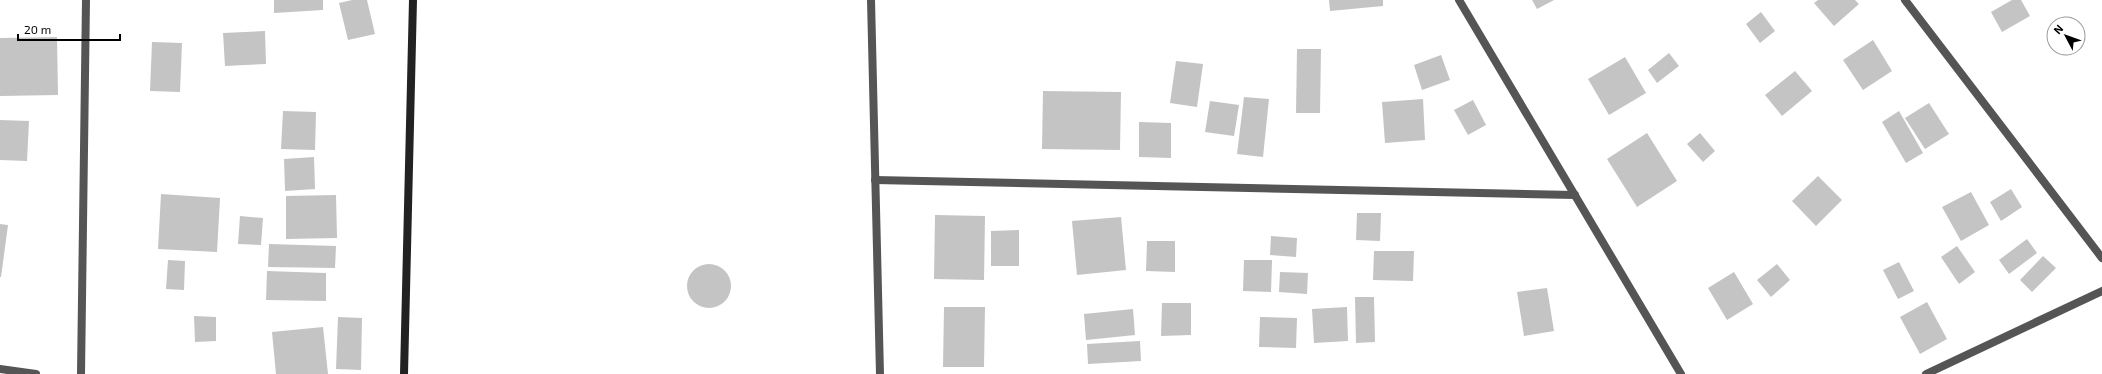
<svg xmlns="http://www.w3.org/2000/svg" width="2102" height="374" font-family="'Exo 2',sans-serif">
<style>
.building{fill:#c4c4c4}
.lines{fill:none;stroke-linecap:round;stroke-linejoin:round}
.street{stroke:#555;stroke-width:8}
.secondary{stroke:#222;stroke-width:8}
</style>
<rect width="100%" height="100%" fill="#fff"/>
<g class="building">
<path d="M274 0H323V10L274 13Z"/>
<path d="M352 0H367L375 34 348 40 339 3Z"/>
<path d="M1329 0H1383V6L1330 11Z"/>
<path d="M1532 0H1554L1537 9Z"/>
<path d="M1818 0H1855L1859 4 1834 26 1814 3Z"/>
<path d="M2012 0H2021L2030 16 2002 32 1991 12Z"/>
<path d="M1761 12 1775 31 1760 43 1746 24Z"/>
<path d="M265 31 266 64 225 66 223 33Z"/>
<path d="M57 37 58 95 0 96V38Z"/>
<path d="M1873 40 1892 71 1863 90 1843 60Z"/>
<path d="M152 42 182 43 180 92 150 91Z"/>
<path d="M1297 49H1321L1320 113H1296Z"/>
<path d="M1669 53 1679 66 1657 83 1648 70Z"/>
<path d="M1441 55 1450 80 1422 90 1414 65Z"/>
<path d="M1625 57 1646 93 1609 115 1588 79Z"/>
<path d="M1176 61 1203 64 1197 107 1170 103Z"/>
<path d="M1795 71 1812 91 1782 116 1765 95Z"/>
<path d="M1043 91 1121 92 1120 150 1042 149Z"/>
<path d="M1244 97 1269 99 1263 157 1237 154Z"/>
<path d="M1423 99 1425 140 1385 143 1382 102Z"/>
<path d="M1473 100 1486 125 1468 135 1454 110Z"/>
<path d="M1210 101 1239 105 1234 136 1205 132Z"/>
<path d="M1929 103 1949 134 1925 149 1905 118Z"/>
<path d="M283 111 316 112 315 150 281 149Z"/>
<path d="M1899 111 1923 153 1906 163 1882 122Z"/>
<path d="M0 120 29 121 27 161 0 160Z"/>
<path d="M1139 122 1171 123V158L1139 157Z"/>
<path d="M1647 133 1677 181 1637 207 1607 159Z"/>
<path d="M1700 133 1715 151 1703 162 1687 144Z"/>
<path d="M314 157 315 189 285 191 284 159Z"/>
<path d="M1818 176 1842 200 1816 226 1792 201Z"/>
<path d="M2011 189 2022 207 2001 221 1990 202Z"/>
<path d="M1971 192 1989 225 1961 241 1942 207Z"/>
<path d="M161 194 220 198 217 252 158 249Z"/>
<path d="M336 195 337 238 286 239V196Z"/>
<path d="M1357 213H1381L1380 241 1356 240Z"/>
<path d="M935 215 985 216 984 280 934 279Z"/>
<path d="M240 216 263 218 261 245 238 244Z"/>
<path d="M1121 217 1126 270 1077 275 1072 221Z"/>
<path d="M0 224 8 225 1 277H0Z"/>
<path d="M1019 230V266H991V231Z"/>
<path d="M1271 236 1297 238 1296 257 1270 255Z"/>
<path d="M2027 239 2037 253 2009 274 1999 260Z"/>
<path d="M1147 241H1175V272L1146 271Z"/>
<path d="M269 244 336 246 335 268 268 267Z"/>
<path d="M1957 246 1975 272 1959 284 1941 257Z"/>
<path d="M1374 251H1414L1413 281 1373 280Z"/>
<path d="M2043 256 2056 268 2032 292 2020 280Z"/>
<path d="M168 260 185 261 184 290 166 289Z"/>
<path d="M1244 260H1272L1271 292 1243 291Z"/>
<path d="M1899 262 1914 291 1898 299 1883 270Z"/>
<path d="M1777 264 1790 280 1771 297 1757 280Z"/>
<circle cx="709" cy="286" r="22"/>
<path d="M267 271 326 273V301L266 300Z"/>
<path d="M1280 272 1308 273 1307 294 1279 292Z"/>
<path d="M1734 272 1753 304 1727 320 1708 288Z"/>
<path d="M1547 288 1554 331 1524 336 1517 292Z"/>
<path d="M1355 297H1374L1375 342 1356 343Z"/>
<path d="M1927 302 1947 339 1920 354 1900 317Z"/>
<path d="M1162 303H1191V335L1161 336Z"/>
<path d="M944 307H985L984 367H943Z"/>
<path d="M1347 307 1348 341 1314 343 1312 309Z"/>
<path d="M1133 309 1135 335 1086 340 1084 314Z"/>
<path d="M194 316 216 317V341L195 342Z"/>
<path d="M338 317 362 318 361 370 336 369Z"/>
<path d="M1260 317 1297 318 1296 348 1259 347Z"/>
<path d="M323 327 328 374H276L272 332Z"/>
<path d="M1140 341 1141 361 1088 364 1087 344Z"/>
</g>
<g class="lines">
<g class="street">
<path d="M871 0 880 374"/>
<path d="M1459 0 1681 374"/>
<path d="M1905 0 2102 258"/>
<path d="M875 180 1575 195"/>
<path d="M0 369 36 374"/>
<path d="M81 374 86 0"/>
<path d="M1926 374 2102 291"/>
</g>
<path class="secondary" d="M404 374 413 0"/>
</g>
<g transform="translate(2066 36) rotate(311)"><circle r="19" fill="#ffffff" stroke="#999999"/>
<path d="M0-3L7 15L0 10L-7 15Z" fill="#000000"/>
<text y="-6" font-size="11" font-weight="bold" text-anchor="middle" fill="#000000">N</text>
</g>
<path d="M18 34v6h102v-6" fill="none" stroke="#000000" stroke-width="2"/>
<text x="24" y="34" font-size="12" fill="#000000" stroke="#ffffff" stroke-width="3" paint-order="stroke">20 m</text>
</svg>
